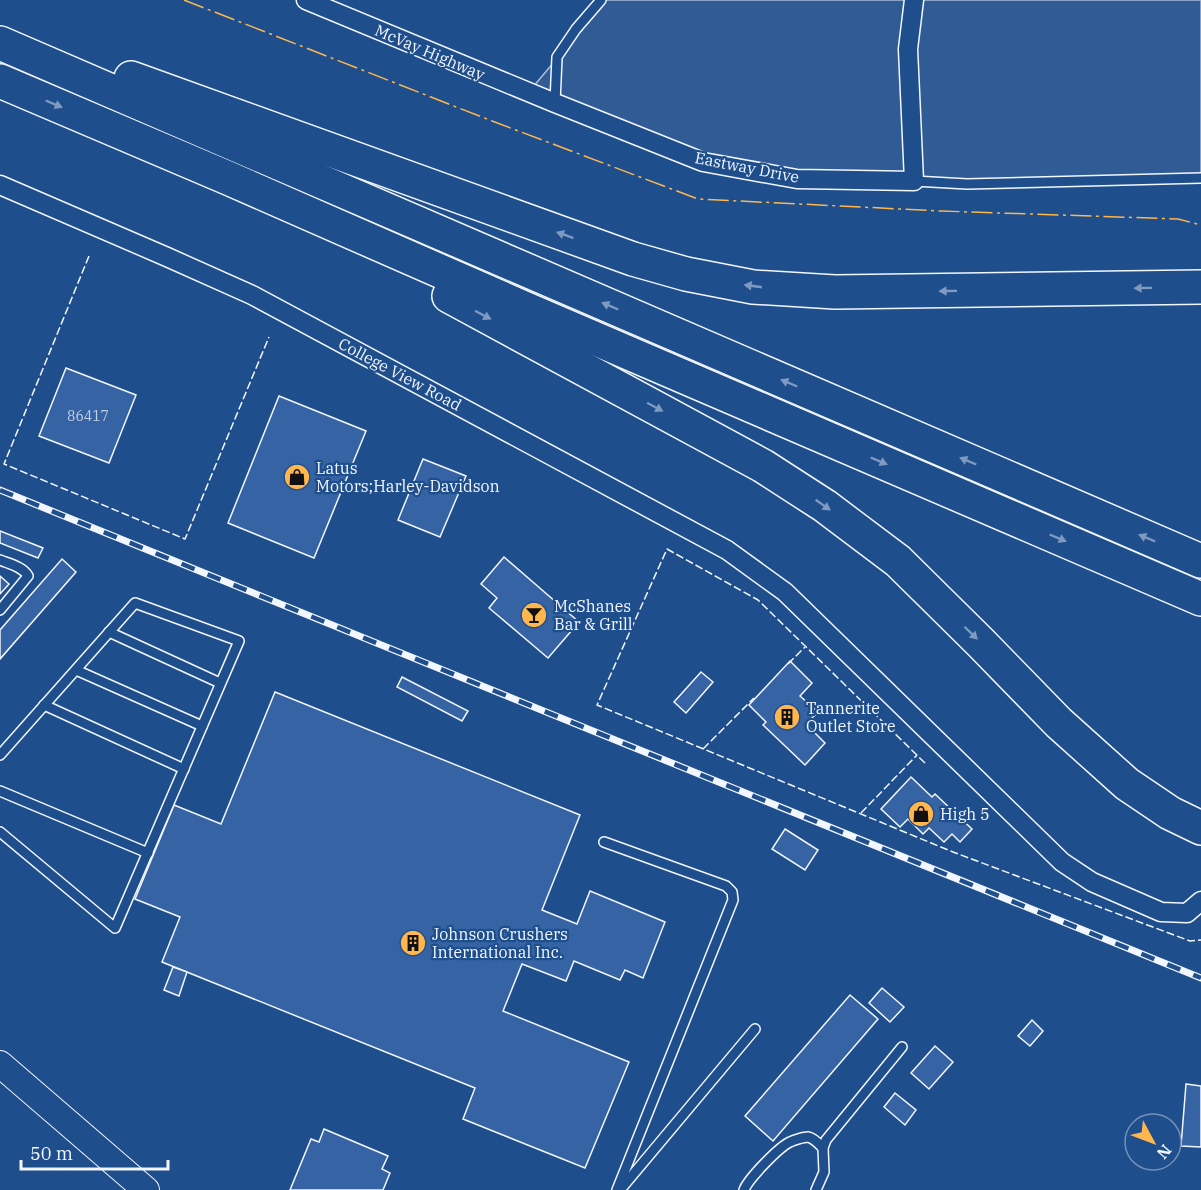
<svg xmlns="http://www.w3.org/2000/svg" width="1201" height="1190" font-family="'IBM Plex Serif',serif">
<style>
.green{fill:#305b95;stroke:#a8bbd7;stroke-width:1.5}
.building{fill:#3563a3;stroke:#f2f6ff;stroke-width:1.5}
.lines{fill:none;stroke-linecap:round;stroke-linejoin:round}
.service-casing{stroke:#f2f6ff;stroke-width:12}
.minor-casing{stroke:#f2f6ff;stroke-width:21}
.secondary-casing{stroke:#f2f6ff;stroke-width:28}
.motorway-casing{stroke:#f2f6ff;stroke-width:36}
.service{stroke:#1f4e8c;stroke-width:9}
.minor{stroke:#1f4e8c;stroke-width:18}
.secondary{stroke:#1f4e8c;stroke-width:26}
.motorway{stroke:#1f4e8c;stroke-width:33}
.rail-casing{stroke:#f2f6ff;stroke-width:7}
.rail{stroke:#1f4e8c;stroke-width:4.5;stroke-dasharray:14;stroke-linecap:butt}
.fence{stroke:#f2f6ff;stroke-width:1.5;stroke-dasharray:8 3;stroke-linecap:butt}
.power{stroke:#ffb74d;stroke-width:1.5;stroke-dasharray:21 4.5 3 4.5;stroke-linecap:butt}
.oneway{fill:#7e9ac0}
.labels{text-anchor:middle;stroke-width:4.5;stroke-linejoin:round;paint-order:stroke}
.number-label{font-size:14px;fill:#c3d1e8}
.street-label{font-size:16px;fill:#f2f6ff;stroke:#1f4e8c}
.poi-label{font-size:16px;fill:#f2f6ff;stroke:#1f4e8c;text-anchor:start}
</style>
<rect width="100%" height="100%" fill="#1f4e8c"/>
<path class="green" d="M606 0H1201V178L967 184 756 171 528 93Z"/>
<g class="building">
<path d="M66 368 136 395 109 463 39 436Z"/>
<path d="M279 396 366 431 314 558 228 523Z"/>
<path d="M423 459 466 476 440 537 398 520Z"/>
<path d="M0 531 43 548 38 558 0 543Z"/>
<path d="M504 557 579 622 548 658 489 608 497 598 481 584Z"/>
<path d="M62 559 76 572 0 659V630Z"/>
<path d="M0 576 9 584 0 594Z"/>
<path d="M790 661 812 683 800 696 818 712 806 724 825 743 805 765 763 725 766 722 749 705Z"/>
<path d="M701 672 713 682 686 713 674 702Z"/>
<path d="M402 677 468 711 462 721 397 687Z"/>
<path d="M275 692 580 815 542 910 577 924 590 891 665 922 643 978 625 970 620 980 574 961 566 981 522 964 503 1011 629 1062 585 1168 463 1119 475 1088 162 962 180 917 135 899 174 805 221 824Z"/>
<path d="M911 777 932 797 935 794 972 829 960 842 952 834 944 842 929 828 923 834 908 819 900 827 881 809Z"/>
<path d="M785 829 818 850 805 870 772 849Z"/>
<path d="M173 967 187 972 179 996 164 990Z"/>
<path d="M882 988 904 1007 890 1022 869 1003Z"/>
<path d="M850 995 878 1019 773 1141 745 1116Z"/>
<path d="M1032 1020 1043 1031 1030 1046 1018 1036Z"/>
<path d="M935 1046 953 1062 929 1089 911 1073Z"/>
<path d="M1186 1084 1201 1086V1147L1181 1146Z"/>
<path d="M895 1093 916 1110 905 1125 884 1107Z"/>
<path d="M324 1129 388 1156 382 1169 390 1173 383 1190H290L311 1139 319 1142Z"/>
</g>
<g class="lines">
<g class="service-casing">
<g id="service">
<path d="M555 103 557 57 576 29 601 0"/>
<path d="M914 181 967 184 1201 178"/>
<path d="M0 560C10 564 23 567 28 576L0 610"/>
<path d="M109 632 220 683"/>
<path d="M76 670 202 726"/>
<path d="M44 705 184 769"/>
<path d="M0 755 135 603 239 641 115 928 0 832"/>
<path d="M0 791 148 853"/>
<path d="M604 842 726 886 732 892 733 900 617 1190"/>
<path d="M620 1190 755 1029"/>
<path d="M744 1190C748 1179 779 1147 790 1142 794 1140 804 1137 808 1137 814 1138 819 1144 823 1148"/>
<path d="M816 1190 824 1172 823 1148 826 1140 902 1047"/>
</g>
</g>
<g class="minor-casing">
<g id="minor">
<path d="M306 0 555 103 703 162 797 179 914 181 908 49 914 0"/>
<path d="M0 185 167 257 252 295 727 550 785 592 1062 862 1092 882 1161 912 1187 913 1201 901"/>
</g>
</g>
<g class="secondary-casing">
<path id="secondary" d="M0 1064 146 1190"/>
</g>
<g class="motorway-casing">
<g id="motorway">
<path d="M0 43 1201 561"/>
<path d="M131 78 633 259 686 274 753 287 835 292 1201 287"/>
<path d="M0 81 228 178 524 308 1201 599"/>
<path d="M449 296 763 466 825 506 898 561 980 642 1059 723 1127 784 1170 813 1201 828"/>
</g>
</g>
<use href="#service" class="service"/>
<use href="#minor" class="minor"/>
<use href="#secondary" class="secondary"/>
<use href="#motorway" class="motorway"/>
<g class="rail-casing">
<path id="rail" d="M0 490 1201 978"/>
</g>
<use href="#rail" class="rail"/>
<g class="fence">
<path d="M89 256 4 464 185 539 269 337"/>
<path d="M788 664 805 647"/>
<path d="M703 749 754 698"/>
<path d="M925 763 758 600 667 549 597 705 953 852 1190 941 1201 940"/>
<path d="M861 813 917 755"/>
</g>
<path class="power" d="M184 0 492 121 698 199 941 211 1178 219 1201 225"/>
</g>
<defs><path id="oneway-solid" d="M-6-.8H1V-3.2L6.5 0L1 3.2V.8H-6Z" transform="scale(1.5)"/></defs>
<g class="oneway">
<use href="#oneway-solid" transform="translate(54 104) rotate(23)"/>
<use href="#oneway-solid" transform="translate(565 235) rotate(-160)"/>
<use href="#oneway-solid" transform="translate(753 286) rotate(-172)"/>
<use href="#oneway-solid" transform="translate(1143 288) rotate(179)"/>
<use href="#oneway-solid" transform="translate(948 291) rotate(179)"/>
<use href="#oneway-solid" transform="translate(610 306) rotate(-157)"/>
<use href="#oneway-solid" transform="translate(483 315) rotate(28)"/>
<use href="#oneway-solid" transform="translate(789 383) rotate(-157)"/>
<use href="#oneway-solid" transform="translate(655 407) rotate(28)"/>
<use href="#oneway-solid" transform="translate(879 461) rotate(23)"/>
<use href="#oneway-solid" transform="translate(968 461) rotate(-157)"/>
<use href="#oneway-solid" transform="translate(823 505) rotate(35)"/>
<use href="#oneway-solid" transform="translate(1058 538) rotate(23)"/>
<use href="#oneway-solid" transform="translate(1147 538) rotate(-157)"/>
<use href="#oneway-solid" transform="translate(971 633) rotate(44)"/>
</g>
<defs>
<g id="shop-disc" transform="scale(1.35)"><circle r="9.5" fill="#ffb74d" stroke="#1f4e8c"/><path d="M-5-2.5h2.3a2.7 3.5 0 0 1 5.4 0H5L5.5 6h-11ZM-1.5-2.5h3a1.5 2.3 0 0 0-3 0Z" fill="#111"/></g>
<g id="bar-disc" transform="scale(1.35)"><circle r="9.5" fill="#ffb74d" stroke="#1f4e8c"/><path d="M-6-5H6L.8 .8V4.5H3.5V6h-7V4.5H-.8V.8Z" fill="#111"/></g>
<g id="building-disc" transform="scale(1.35)"><circle r="9.5" fill="#ffb74d" stroke="#1f4e8c"/><path d="M-4-6H4V6H1V3H-1V6H-4ZM-2.5-4.3h1.7v1.8h-1.7ZM.8-4.3h1.7v1.8H.8ZM-2.5-1h1.7V.8h-1.7ZM.8-1h1.7V.8H.8Z" fill="#111"/></g>
</defs>
<g fill-rule="evenodd">
<use href="#shop-disc" x="297" y="477"/>
<use href="#bar-disc" x="534" y="615"/>
<use href="#building-disc" x="787" y="717"/>
<use href="#shop-disc" x="921" y="814"/>
<use href="#building-disc" x="413" y="943"/>
</g>
<g class="labels">
<g class="number-label">
<text x="88" y="421">86417</text>
</g>
<g class="street-label">
<text transform="translate(430 52) rotate(23)" y="6">McVay Highway</text>
<text transform="translate(747 167) rotate(11)" y="6">Eastway Drive</text>
<text transform="translate(400 374) rotate(28)" y="6">College View Road</text>
</g>
<g class="poi-label">
<text x="316" y="474">Latus<tspan x="316" dy="18">Motors;Harley-Davidson</tspan></text>
<text x="554" y="612">McShanes<tspan x="554" dy="18">Bar &amp; Grill</tspan></text>
<text x="806" y="714">Tannerite<tspan x="806" dy="18">Outlet Store</tspan></text>
<text x="940" y="820">High 5</text>
<text x="432" y="940">Johnson Crushers<tspan x="432" dy="18">International Inc.</tspan></text>
</g>
</g>
<g transform="translate(1153 1142) rotate(131)"><circle r="28" fill="#1f4e8c" stroke="#7391ba" stroke-width="1.5"/>
<path d="M0-4.5L10 22L0 15L-10 22Z" fill="#ffb74d"/>
<text y="-9" font-size="16" font-weight="bold" text-anchor="middle" fill="#f2f6ff">N</text>
</g>
<path d="M21 1160v9h147v-9" fill="none" stroke="#f2f6ff" stroke-width="3"/>
<text x="30" y="1160" font-size="18" fill="#f2f6ff" stroke="#1f4e8c" stroke-width="4.5" paint-order="stroke">50 m</text>
</svg>
